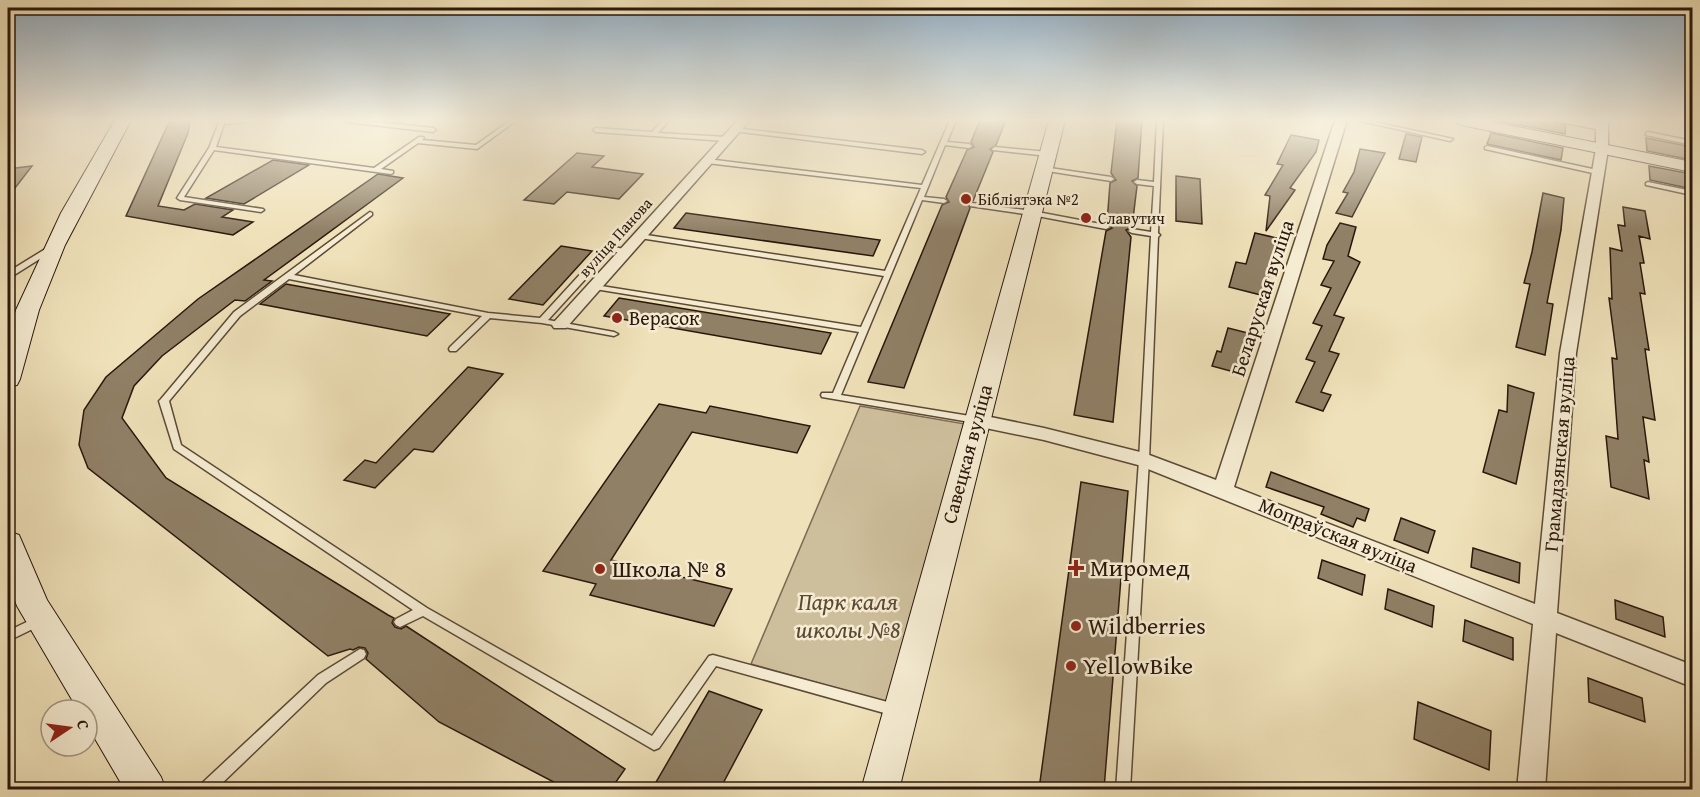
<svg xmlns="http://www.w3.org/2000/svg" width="1700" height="797" font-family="'Gentium Book Plus',serif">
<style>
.green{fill:#cebf9c;stroke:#7c6b54;stroke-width:1.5}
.building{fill:#908066;stroke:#2a170c;stroke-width:1.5}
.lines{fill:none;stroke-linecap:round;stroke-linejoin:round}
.lane-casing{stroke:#5b4a37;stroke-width:3}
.street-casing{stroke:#5b4a37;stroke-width:3}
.secondary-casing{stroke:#2a170c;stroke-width:2}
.lane{fill:#f5ecd2;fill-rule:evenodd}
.street{fill:#f5ecd2;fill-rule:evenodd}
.secondary{fill:#f5ecd2;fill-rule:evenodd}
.poi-dot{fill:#8f2418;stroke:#f5ecd2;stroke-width:2}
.labels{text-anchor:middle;stroke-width:5;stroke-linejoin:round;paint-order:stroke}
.far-poi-label{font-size:16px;fill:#2a170c;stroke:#f5ecd2;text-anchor:start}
.far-street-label{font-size:16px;fill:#2a170c;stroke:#f5ecd2}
.street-label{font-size:20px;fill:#2a170c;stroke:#f5ecd2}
.poi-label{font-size:20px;fill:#2a170c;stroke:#f5ecd2;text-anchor:start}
.near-poi-label{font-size:24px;fill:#2a170c;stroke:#f5ecd2;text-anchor:start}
.near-park-label{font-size:24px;font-style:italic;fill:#5b4937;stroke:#f5ecd2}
</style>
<rect width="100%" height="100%" fill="#efe1b9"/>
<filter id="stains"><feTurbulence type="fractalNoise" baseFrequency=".00333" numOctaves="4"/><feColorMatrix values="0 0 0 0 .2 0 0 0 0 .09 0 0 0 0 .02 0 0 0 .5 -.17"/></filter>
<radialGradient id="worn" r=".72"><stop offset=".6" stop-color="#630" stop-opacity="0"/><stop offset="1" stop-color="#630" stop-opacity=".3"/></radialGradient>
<path class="green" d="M860 406 971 425 897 705 751 664Z"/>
<g class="building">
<path d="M170 120H190L188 133 158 206 184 210 195 204 233 210 222 217 253 222 233 235 126 216Z"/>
<path d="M980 120H1006L996 145 990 149 993 152 973 201 968 204 970 208 904 388 868 382 942 205 949 202 946 197 967 150 974 147 971 142Z"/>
<path d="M1117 120H1142L1138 178 1132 181 1137 186 1132 227 1126 230 1131 237 1113 422 1074 415 1106 231 1112 228 1107 223 1110 183 1116 180 1111 173Z"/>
<path d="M1495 120H1552L1566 125 1565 134Z"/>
<path d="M1491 133 1563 148 1561 160 1487 144Z"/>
<path d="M1406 134 1422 137 1416 162 1399 159Z"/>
<path d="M1291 135 1319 140 1316 152 1290 188 1295 190 1266 231 1270 196 1265 195 1283 165 1277 164Z"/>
<path d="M1646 138 1692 147V160L1647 151Z"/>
<path d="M1360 149 1385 153 1352 217 1336 213 1348 193 1343 192 1354 172Z"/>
<path d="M577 153 604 156 592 167 643 174 619 199 567 192 554 204 524 200Z"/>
<path d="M273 160 309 165 244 204 206 198Z"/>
<path d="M32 166 8 197V169Z"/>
<path d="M1649 166 1692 174V189L1650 180Z"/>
<path d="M378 174 403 178 264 280 272 281 245 301 235 300 162 356 134 386 122 418 166 478 388 615 394 618 392 623 395 627 401 629 406 626 625 769 611 789H567L439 722 366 659 368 653 365 648 359 647 353 650 350 649 328 656 88 468 79 445 84 410 106 377 198 299Z"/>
<path d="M1176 176 1200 179 1202 224 1176 221Z"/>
<path d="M1543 193 1564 198 1561 230 1547 303 1553 304 1545 355 1516 347 1530 284 1524 283 1532 252Z"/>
<path d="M1623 207 1645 211 1650 239 1639 236 1644 263H1640L1645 294 1640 293 1649 350 1645 349 1655 420 1643 417 1649 462 1644 460 1649 499 1611 487 1606 436 1618 439 1612 358 1617 359 1609 298 1612 299 1610 248 1622 251 1618 225 1625 226Z"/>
<path d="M686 213 880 240 873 256 674 228Z"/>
<path d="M1340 223 1356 227 1348 256 1360 262 1334 315 1344 318 1329 351 1339 354 1321 392 1331 395 1323 411 1296 402 1315 362 1306 359 1322 326 1313 323 1331 288 1321 285 1334 261 1323 259 1327 245Z"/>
<path d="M1255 233 1277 238 1268 279 1261 295 1229 287 1236 262 1246 264Z"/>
<path d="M561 246 592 251 543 305 509 299Z"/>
<path d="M286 284 450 314 427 336 260 304Z"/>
<path d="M619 298 831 333 821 354 604 316Z"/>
<path d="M1228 328 1252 334 1249 349 1244 348 1238 373 1212 366 1217 351 1221 352Z"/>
<path d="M468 367 503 374 433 452 414 449 375 488 344 480 365 460 376 463Z"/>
<path d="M1508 385 1534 393 1516 484 1483 472 1499 410 1507 412Z"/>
<path d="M659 404 706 413 710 406 810 426 797 453 692 432 611 560 732 589 714 626 590 595 596 584 543 571Z"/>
<path d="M1271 472 1369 509 1365 521 1357 518 1353 527 1321 514 1324 507 1266 487Z"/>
<path d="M1081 482 1128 491 1104 789H1039Z"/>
<path d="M1401 518 1435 531 1428 553 1394 540Z"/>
<path d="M1473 548 1520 563 1519 583 1471 567Z"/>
<path d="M1322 560 1365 575 1362 595 1318 578Z"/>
<path d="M1388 589 1434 606 1432 627 1385 609Z"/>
<path d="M1615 600 1663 617 1665 637 1616 619Z"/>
<path d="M1465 620 1513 638V660L1463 641Z"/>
<path d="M1588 678 1642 698 1645 722 1589 702Z"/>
<path d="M709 691 762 710 720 789H652Z"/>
<path d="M1418 702 1491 731 1489 770 1414 739Z"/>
</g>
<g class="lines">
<g class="lane-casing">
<g id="lane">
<path d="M220 120H249L246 122 224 124 216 147 374 168 419 137H423L424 138 422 140 476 145 511 120H517L477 149 418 143 381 169 393 171V173L391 174 214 150 184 197 263 209 264 210 261 212 180 200 177 198 209 148Z"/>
<path d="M344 120H358L433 128 436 130 433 132 347 122Z"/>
<path d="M663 120H669L658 133 726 137 729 139 726 141 596 132 593 130 596 128 652 132Z"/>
<path d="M950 120H956L947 142 969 144 972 146 969 148 945 145 924 197 944 199 947 201 944 203 922 200 841 395 976 417 981 420 979 422 976 423 822 397 821 395 822 393H833L859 332 595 289 591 287 595 285 861 327 884 276 640 238 636 236 640 234 885 271 921 188 707 163 704 161 707 159 922 185Z"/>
<path d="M1157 120H1163L1158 233 1160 235 1158 237 1149 460 1130 790H1116L1139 460 1151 236 1132 233 1128 231 1132 229 1151 232 1154 186 1137 184 1134 182 1137 180 1154 182Z"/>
<path d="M1356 120H1365L1453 139 1450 141Z"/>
<path d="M735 128 922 150 925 152 922 154 733 131V129Z"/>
<path d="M1648 132 1692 141V145L1646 135V133Z"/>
<path d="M1487 146 1597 170 1600 172 1597 174 1485 149V147Z"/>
<path d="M995 147 1048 152 1051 154 1048 156 993 150 992 149Z"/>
<path d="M1043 167 1111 177 1114 179 1111 181 1041 170V168Z"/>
<path d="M1648 182 1692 191V195L1646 185V183Z"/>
<path d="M972 203 1032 211 1106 225 1110 227 1106 229 1032 215 970 206V204Z"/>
<path d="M370 212 372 213V215L294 275 488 313 540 318 606 246H609L629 250 630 252 626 254 611 251 548 320 614 332 618 334 614 336 542 323 490 318 456 351H450L449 349 450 347 482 316 289 279 240 316 169 401 181 445 427 608 652 736 709 656 713 655 895 704 899 706 901 710 899 714 895 716 716 666 659 748 654 750 423 616 400 627 396 625 394 622 396 619 413 610 174 449 159 401 161 399 234 312Z"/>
<path d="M47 248H53L54 250 11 277H8V272Z"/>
<path d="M39 616 43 618 45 621 43 624 8 641V631Z"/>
<path d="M360 649 364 650 366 654 364 658 326 683 215 790H198L200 785 318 675Z"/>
</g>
</g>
<g class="street-casing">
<g id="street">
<path d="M738 120H750L566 328H554L552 325 554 322Z"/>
<path d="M1335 120H1347L1234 487 1535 604 1560 353 1596 149V129L1566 123 1560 120H1608V149L1576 353 1557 613 1692 665V687L1556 633 1545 790H1517L1533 624 1138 465 1044 440 976 426 969 424 967 420 969 416 976 414 1044 428 1144 453 1216 480Z"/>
</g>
</g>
<g class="secondary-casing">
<g id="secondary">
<path d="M115 120H131L65 245 39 310 20 379 17 385 8 387V335L16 310 61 213Z"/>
<path d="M1049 120H1065L899 790H861Z"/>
<path d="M1453 120H1483L1692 162V172L1461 125Z"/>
<path d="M8 531 19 535 47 600 161 777 166 790H125L87 725V710H78L17 606 8 581Z"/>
</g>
</g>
<use href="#lane" class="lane"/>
<use href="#street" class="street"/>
<use href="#secondary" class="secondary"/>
</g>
<linearGradient id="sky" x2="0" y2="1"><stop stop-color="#90aabe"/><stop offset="0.52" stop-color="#f8f2e0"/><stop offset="1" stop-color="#f8f2e0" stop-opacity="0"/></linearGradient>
<rect width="1700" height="231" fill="url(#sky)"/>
<g class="poi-dot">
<circle cx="966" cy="199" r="6"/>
<circle cx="1086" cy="218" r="6"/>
<circle cx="617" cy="318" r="6"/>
<path d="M1073 559h6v6h6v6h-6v6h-6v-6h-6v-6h6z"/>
<circle cx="600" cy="569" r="6"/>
<circle cx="1076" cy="626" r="6"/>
<circle cx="1071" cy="666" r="6"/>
</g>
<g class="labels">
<g class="far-poi-label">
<text x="978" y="205">Бібліятэка №2</text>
<text x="1098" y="224">Славутич</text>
</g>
<g class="far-street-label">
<text transform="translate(615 237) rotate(-48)" y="6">вуліца Панова</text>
</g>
<g class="street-label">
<text transform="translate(1262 298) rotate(-72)" y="7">Беларуская вуліца</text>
<text transform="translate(967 454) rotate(-75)" y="7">Савецкая вуліца</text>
<text transform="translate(1559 454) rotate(-85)" y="7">Грамадзянская вуліца</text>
<text transform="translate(1338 535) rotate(22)" y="7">Мопраўская вуліца</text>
</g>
<g class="poi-label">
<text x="629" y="325">Верасок</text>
</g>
<g class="near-poi-label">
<text x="1090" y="576">Миромед</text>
<text x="612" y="577">Школа № 8</text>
<text x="1088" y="634">Wildberries</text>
<text x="1083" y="674">YellowBike</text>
</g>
<g class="near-park-label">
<text x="848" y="610">Парк каля<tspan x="848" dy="28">школы №8</tspan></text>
</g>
</g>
<rect width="1700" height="797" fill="none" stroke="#efe1b9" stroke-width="30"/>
<rect x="9" y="9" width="1682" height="779" fill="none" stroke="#2a170c" stroke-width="3"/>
<rect x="15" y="15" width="1670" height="767" fill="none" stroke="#2a170c" stroke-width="1.5"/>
<g transform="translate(69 728) rotate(77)"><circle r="28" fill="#f5ecd2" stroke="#a49783" stroke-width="1.5"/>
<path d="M0-4.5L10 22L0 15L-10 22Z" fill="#8f2418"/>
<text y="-9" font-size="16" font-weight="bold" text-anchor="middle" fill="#2a170c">С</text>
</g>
<rect width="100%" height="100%" filter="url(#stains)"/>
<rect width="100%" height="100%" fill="url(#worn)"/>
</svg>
